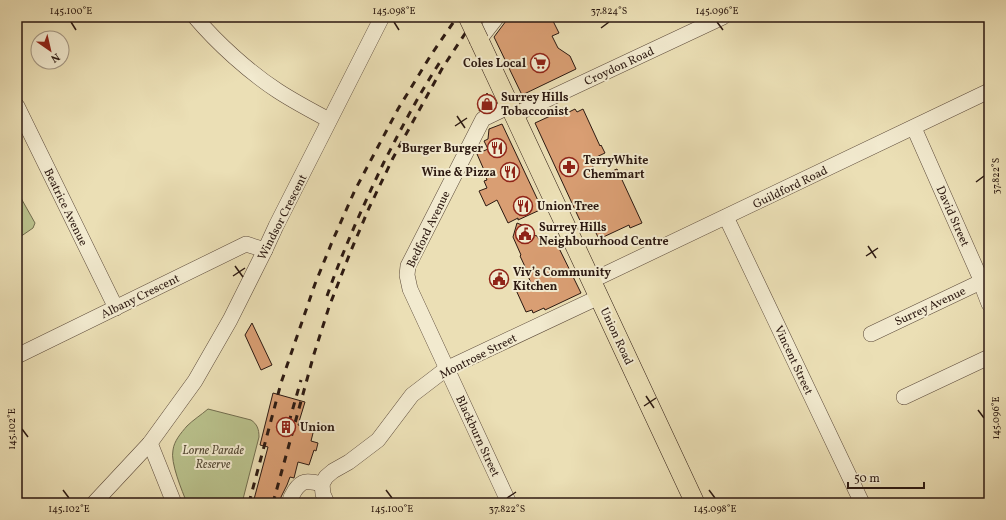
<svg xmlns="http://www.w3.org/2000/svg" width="1006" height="520" font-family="Vollkorn,serif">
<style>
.green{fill:#b9c18c;stroke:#726d4e}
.building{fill:#d99e73;stroke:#2c1911}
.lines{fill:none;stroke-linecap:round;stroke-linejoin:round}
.minor-casing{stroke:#5c4a3a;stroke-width:16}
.major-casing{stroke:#2c1911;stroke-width:20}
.minor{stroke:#f2eacf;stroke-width:15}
.major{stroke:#ebdfb5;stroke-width:19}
.rail{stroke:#2c1911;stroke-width:3;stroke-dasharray:7 7;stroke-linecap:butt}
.major-bridge-casing{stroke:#2c1911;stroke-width:20;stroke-linecap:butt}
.major-bridge{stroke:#ebdfb5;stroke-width:19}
.ticks{fill:none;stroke:#2c1911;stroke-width:1.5}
.labels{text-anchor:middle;stroke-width:4;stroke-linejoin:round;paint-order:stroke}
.poi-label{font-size:12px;font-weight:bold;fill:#2c1911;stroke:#f2eacf;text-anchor:start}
.street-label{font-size:12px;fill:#2c1911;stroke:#f2eacf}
.park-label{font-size:12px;font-style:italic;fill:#564b36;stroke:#f2eacf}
.neatline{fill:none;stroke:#2c1911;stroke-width:1.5}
.ticks-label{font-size:10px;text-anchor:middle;fill:#2c1911}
</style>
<rect width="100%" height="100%" fill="#ebdfb5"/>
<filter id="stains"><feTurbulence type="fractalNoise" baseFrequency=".005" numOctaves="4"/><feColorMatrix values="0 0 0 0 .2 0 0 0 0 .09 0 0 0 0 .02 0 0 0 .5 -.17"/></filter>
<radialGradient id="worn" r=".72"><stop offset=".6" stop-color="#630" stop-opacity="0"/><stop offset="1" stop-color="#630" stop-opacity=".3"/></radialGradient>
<g class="green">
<path d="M17 191 35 223 33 228 17 239Z"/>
<path d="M208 409 251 420C257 424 259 429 259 437L242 503H187C182 491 170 462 173 450 174 441 181 433 187 426 193 420 201 415 208 409Z"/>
</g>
<g class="building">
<path d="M509 17H551L559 33 552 36 558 48 570 56 576 69 522 95 494 37Z"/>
<path d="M487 93 493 104 479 111Z"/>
<path d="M567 106 569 112 575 109 577 112 583 109 600 146 601 145 605 153 590 160 598 177 617 169 642 223 630 228 629 225 599 239 591 223 583 227 535 123 559 112 558 110Z"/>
<path d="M502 124 542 209 518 220V218L508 223 497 200 486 206 479 191 487 188 484 181 487 180 483 170H484L477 154 488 149 484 141 488 139 489 129Z"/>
<path d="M517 223 529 228 533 235 537 236 542 245 554 238 581 293 545 310 544 308 533 313 532 310 526 312 516 290 531 283 528 276 529 275 520 256 521 255 513 237Z"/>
<path d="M252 323 272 365 261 370 245 335Z"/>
<path d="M273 393 305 402 298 425 314 429 311 441 318 443 316 451 314 450 309 465 298 462 294 478 290 477 287 485 281 497 280 503H253L268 447 260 445Z"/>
</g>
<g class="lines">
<g class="minor-casing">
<g id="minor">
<path d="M195 17C218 44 249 72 278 91 295 102 312 111 329 120"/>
<path d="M479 40 497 17"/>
<path d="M17 106 116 308"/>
<path d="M514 115 723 17"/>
<path d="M914 128 982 282 984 291 989 304"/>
<path d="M726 217 862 503"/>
<path d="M591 281 989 91"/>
<path d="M871 334 989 278"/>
<path d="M17 356 246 244 265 250"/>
<path d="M904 397 989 357"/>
<path d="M150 443 174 503"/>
<path d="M94 503 150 443 195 381 230 320 265 250 276 226 382 17"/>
<path d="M289 503C291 496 297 484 305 482 310 481 318 483 322 484"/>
<path d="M327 503 323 494 322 484 326 477 333 471 349 462 378 440 412 395 446 369 599 297"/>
<path d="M509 503 410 289 407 275 408 266 483 119 510 106"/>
</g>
</g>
<g class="major-casing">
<path id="major" d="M479 40 695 503"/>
</g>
<use href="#minor" class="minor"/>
<use href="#major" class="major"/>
<g class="rail">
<path d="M327 296C343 250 363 206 384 162 402 127 420 92 442 59"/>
<path d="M285 436 301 380"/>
<path d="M249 503 281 383 315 284 332 242 355 190 398 109 431 55 457 17"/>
<path d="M273 503 314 354 329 307 350 253 369 208 393 158 422 105 443 67 476 17"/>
</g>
<g class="major-bridge-casing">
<path id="major-bridge" d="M468 17 479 40"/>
</g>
<use href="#major-bridge" class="major-bridge"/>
</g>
<path class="ticks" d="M71 22 76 30M394 22 399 30M717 22 723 30M601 28 609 22M457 116 465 128M455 126 467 118M976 182 984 176M868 246 876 258M866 256 878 248M235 266 243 277M233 276 245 268M646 396 654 408M644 406 656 398M978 410 984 418M22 429 28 437M63 490 69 498M386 490 392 498M709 490 715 498M507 498 516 492"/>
<defs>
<g id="supermarket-ring" transform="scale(1)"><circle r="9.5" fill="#f2eacf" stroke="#8f2418" stroke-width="1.5"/><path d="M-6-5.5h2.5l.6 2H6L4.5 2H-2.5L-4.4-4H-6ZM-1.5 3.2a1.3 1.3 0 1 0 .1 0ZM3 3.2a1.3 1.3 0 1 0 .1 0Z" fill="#8f2418"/></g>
<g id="shop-ring" transform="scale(1)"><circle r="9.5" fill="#f2eacf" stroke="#8f2418" stroke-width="1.5"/><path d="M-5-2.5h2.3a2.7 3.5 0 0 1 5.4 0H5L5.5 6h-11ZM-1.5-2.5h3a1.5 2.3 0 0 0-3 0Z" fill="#8f2418"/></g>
<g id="restaurant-ring" transform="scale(1)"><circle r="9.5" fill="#f2eacf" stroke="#8f2418" stroke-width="1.5"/><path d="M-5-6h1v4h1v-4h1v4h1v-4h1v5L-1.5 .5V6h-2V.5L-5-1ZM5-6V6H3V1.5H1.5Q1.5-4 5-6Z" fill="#8f2418"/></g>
<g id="pharmacy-ring" transform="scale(1)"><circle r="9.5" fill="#f2eacf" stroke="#8f2418" stroke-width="1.5"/><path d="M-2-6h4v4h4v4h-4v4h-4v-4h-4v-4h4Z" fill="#8f2418"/></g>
<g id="civic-ring" transform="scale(1)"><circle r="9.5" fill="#f2eacf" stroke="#8f2418" stroke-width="1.5"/><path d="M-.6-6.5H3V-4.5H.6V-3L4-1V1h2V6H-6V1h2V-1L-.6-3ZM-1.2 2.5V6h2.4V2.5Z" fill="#8f2418"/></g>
<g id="building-ring" transform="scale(1)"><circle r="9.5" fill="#f2eacf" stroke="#8f2418" stroke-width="1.5"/><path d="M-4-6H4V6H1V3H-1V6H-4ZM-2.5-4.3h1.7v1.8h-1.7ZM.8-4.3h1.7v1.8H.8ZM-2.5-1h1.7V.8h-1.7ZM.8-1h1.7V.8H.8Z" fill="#8f2418"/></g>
</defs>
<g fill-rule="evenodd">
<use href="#supermarket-ring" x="540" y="63"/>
<use href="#shop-ring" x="487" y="104"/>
<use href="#restaurant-ring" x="497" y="148"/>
<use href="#pharmacy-ring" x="569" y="167"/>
<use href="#restaurant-ring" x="510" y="172"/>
<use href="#restaurant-ring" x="523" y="206"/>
<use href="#civic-ring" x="525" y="234"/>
<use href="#civic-ring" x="499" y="279"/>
<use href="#building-ring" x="286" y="427"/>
</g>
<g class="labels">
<g class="poi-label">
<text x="526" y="67" text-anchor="end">Coles Local</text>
<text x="501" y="101">Surrey Hills<tspan x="501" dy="14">Tobacconist</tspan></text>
<text x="483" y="152" text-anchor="end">Burger Burger</text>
<text x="583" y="164">TerryWhite<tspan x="583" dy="14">Chemmart</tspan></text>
<text x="496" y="176" text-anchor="end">Wine &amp; Pizza</text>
<text x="537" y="210">Union Tree</text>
<text x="539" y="231">Surrey Hills<tspan x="539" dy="14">Neighbourhood Centre</tspan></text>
<text x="513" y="276">Viv’s Community<tspan x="513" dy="14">Kitchen</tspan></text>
<text x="300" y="431">Union</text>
</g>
<g class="street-label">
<text transform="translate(619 66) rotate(-25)" y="4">Croydon Road</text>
<text transform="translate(790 187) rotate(-26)" y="4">Guildford Road</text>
<text transform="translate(66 207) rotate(64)" y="4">Beatrice Avenue</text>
<text transform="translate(953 216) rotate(66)" y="4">David Street</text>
<text transform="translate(282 217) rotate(-63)" y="4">Windsor Crescent</text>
<text transform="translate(428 229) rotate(-64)" y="4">Bedford Avenue</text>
<text transform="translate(140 296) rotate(-26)" y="4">Albany Crescent</text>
<text transform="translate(930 306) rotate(-25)" y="4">Surrey Avenue</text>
<text transform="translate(617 336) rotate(65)" y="4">Union Road</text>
<text transform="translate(478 356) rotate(-27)" y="4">Montrose Street</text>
<text transform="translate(794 360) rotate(65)" y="4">Vincent Street</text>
<text transform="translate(478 436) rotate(65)" y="4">Blackburn Street</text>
</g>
<g class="park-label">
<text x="213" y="454">Lorne Parade<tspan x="213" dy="14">Reserve</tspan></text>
</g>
</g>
<rect width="1006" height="520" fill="none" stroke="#ebdfb5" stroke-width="44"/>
<g transform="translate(50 50) rotate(146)"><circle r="19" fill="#f2eacf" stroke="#a39683"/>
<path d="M0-3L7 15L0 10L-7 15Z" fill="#8f2418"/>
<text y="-6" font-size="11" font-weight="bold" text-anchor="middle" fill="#2c1911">N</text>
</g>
<path d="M848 482v6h76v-6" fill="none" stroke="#2c1911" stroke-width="2"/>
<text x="854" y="482" font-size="12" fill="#2c1911" stroke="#f2eacf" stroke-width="3" paint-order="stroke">50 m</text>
<rect x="22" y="22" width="962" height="476" class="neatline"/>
<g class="ticks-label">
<text x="71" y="14">145.100°E</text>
<text x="394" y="14">145.098°E</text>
<text x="609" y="14">37.824°S</text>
<text x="717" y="14">145.096°E</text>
<text transform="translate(995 176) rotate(-90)" y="4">37.822°S</text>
<text transform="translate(995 418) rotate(-90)" y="4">145.096°E</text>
<text transform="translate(11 429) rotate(-90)" y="4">145.102°E</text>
<text x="69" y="512">145.102°E</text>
<text x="392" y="512">145.100°E</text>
<text x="507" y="512">37.822°S</text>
<text x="715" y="512">145.098°E</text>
</g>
<rect width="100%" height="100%" filter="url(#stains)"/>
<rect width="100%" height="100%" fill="url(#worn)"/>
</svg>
